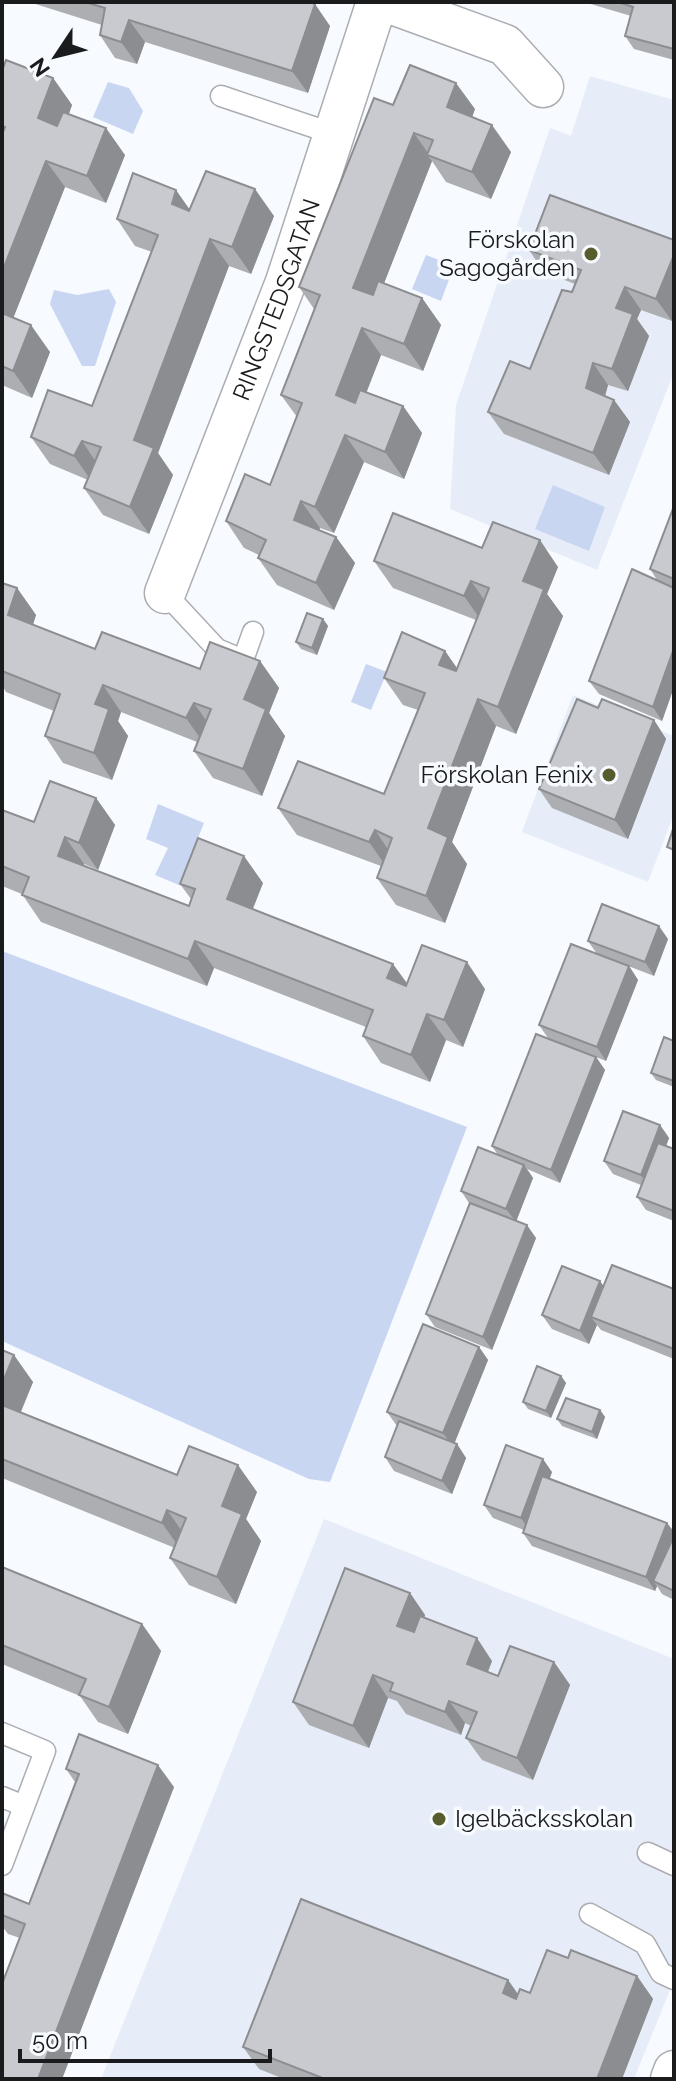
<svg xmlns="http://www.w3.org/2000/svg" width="676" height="2081" font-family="Raleway,sans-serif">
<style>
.built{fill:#e7edf8}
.green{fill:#c9d6f2}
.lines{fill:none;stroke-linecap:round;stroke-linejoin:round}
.lane-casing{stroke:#abadb2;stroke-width:23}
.street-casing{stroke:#abadb2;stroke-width:43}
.lane{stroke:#fff;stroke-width:20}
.street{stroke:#fff;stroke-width:40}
.wall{fill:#acaeb2}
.shaded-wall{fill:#8c8d91}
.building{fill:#c8cacf;stroke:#8c8d91;stroke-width:2}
.poi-dot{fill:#565c2b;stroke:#f7faff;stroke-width:3}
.labels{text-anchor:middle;stroke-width:7;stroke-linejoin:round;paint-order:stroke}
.poi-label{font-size:24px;fill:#1a1b1c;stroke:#f7faff;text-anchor:end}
.street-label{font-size:24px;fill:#1a1b1c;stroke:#f7faff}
</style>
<rect width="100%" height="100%" fill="#f7faff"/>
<g class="built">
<path d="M590 76 674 100V372L597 570 450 509 456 405 550 128 571 136Z"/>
<path d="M573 695 674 736V814L648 882 522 832Z"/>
<path d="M324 1519 674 1659V1980L634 2079H101Z"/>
</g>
<g class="green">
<path d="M108 82 129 88 143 111 133 134 93 117Z"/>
<path d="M426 255 454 266 441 301 412 289Z"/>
<path d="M109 289 116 302 95 366H82L50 304 54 290 77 295Z"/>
<path d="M553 485 605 507 589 551 535 529Z"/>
<path d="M366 664 387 672 371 710 351 702Z"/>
<path d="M158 804 204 823 179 885 155 875 168 848 146 839Z"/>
<path d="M2 951 467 1127 330 1482 309 1479 2 1341Z"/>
</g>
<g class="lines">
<g class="lane-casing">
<g id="lane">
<path d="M221 96 334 134"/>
<path d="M165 593 217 649 243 660 253 632"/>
<path d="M2 1733 45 1751 2 1865"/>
<path d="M2 1797 24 1806"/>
<path d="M648 1853 674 1865"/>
<path d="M590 1914 645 1944 661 1973 674 1979"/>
</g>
</g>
<g class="street-casing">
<g id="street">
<path d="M387 2 505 45 543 87"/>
<path id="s1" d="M165 593 286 282 377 2"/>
<path d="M671 2079 674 2071"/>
</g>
</g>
<use href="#lane" class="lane"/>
<use href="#street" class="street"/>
</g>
<g class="wall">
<path d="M29 2H310L330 26 308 93 145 42 137 64 115 58 100 35 102 25Z"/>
<path d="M584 2H674V60L634 49 625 36 631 16Z"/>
<path d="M2 71 53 78 72 105 69 114 125 155 106 203 65 187 13 318 50 352 32 398 2 385Z"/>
<path d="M393 105 475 109 472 117 511 152 491 199 446 182 432 161 384 283 422 298 441 325 423 371 381 355 366 392 403 406 422 433 404 479 364 462 334 533 320 528 319 530 336 537 355 563 334 610 277 585 258 558 259 555 244 548 226 521 270 485 297 417 281 395 314 309 299 287Z"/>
<path d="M190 210 274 216 251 274 229 266 158 453 173 475 149 534 103 515 84 488 88 480 50 464 31 437 92 406 152 252 135 246 117 219Z"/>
<path d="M674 240V316L672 321 641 310 637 319 649 336 628 391 608 385 605 396 614 400 630 422 609 475 504 434 488 412 530 369 572 292 575 284 544 272 529 250Z"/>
<path d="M674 506V687L662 721 599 694 589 681 657 580 650 569Z"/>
<path d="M482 548 558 567 547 594 563 616 516 734 496 726 452 842 467 864 445 923 396 905 377 878 381 866 297 835 278 808 384 794 418 710 403 705 384 678 445 651 457 669 476 620 393 588 374 561Z"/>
<path d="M2 583 17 588 36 615 33 625 95 649 200 669 260 661 279 688 269 713 285 736 262 796 213 778 194 751 197 742 121 712 118 721 128 736 112 780 63 763 45 736 54 711 6 692 2 685Z"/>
<path d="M323 619 328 626 317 655 301 649 296 642Z"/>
<path d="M598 708 654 720 666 739 628 839 552 808 539 789Z"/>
<path d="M96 798 115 825 98 870 84 864V866L189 906 191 899 180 884 263 883 253 909 407 983 485 989 463 1047 446 1040 430 1082 381 1063 363 1036 366 1027 214 968 207 986 41 922 22 894 2 886V810L34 822Z"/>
<path d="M668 939 654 976 597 954 588 941Z"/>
<path d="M629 966 638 980 606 1061 555 1041 596 1057 605 1070 560 1183 527 1169 533 1178 516 1221 536 1238 492 1350 435 1327 426 1314 469 1203 461 1191 498 1155 492 1146 548 1038 539 1025Z"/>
<path d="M674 1041V1087L656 1080 651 1073Z"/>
<path d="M660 1125 669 1138 666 1146 674 1149V1221L646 1210 637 1197 641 1185 613 1174 604 1161Z"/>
<path d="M603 1286 674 1289V1359L601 1330 597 1325 589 1344 552 1329 542 1315Z"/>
<path d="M479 1347 488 1360 454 1443 457 1444 466 1458 452 1494 394 1471 385 1457 397 1426 387 1412Z"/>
<path d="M2 1350 33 1382 20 1412 177 1475 257 1492 246 1519 261 1541 236 1604 189 1585 170 1558 175 1548 2 1478Z"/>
<path d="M561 1376 566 1383 551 1418 528 1409 523 1402Z"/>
<path d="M600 1410 605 1417 597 1439 562 1426 557 1419Z"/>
<path d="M552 1472 550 1478 667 1523 674 1532V1600L662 1594 657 1586 655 1591 532 1546 523 1533 524 1530 493 1518 484 1505Z"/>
<path d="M2 1567 142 1624 161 1651 128 1734 98 1722 80 1696 2 1664Z"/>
<path d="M410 1593 425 1615 424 1618 492 1661 488 1672 498 1676 554 1662 570 1685 533 1780 482 1760 466 1738 471 1726 465 1723 461 1735 406 1714 397 1701 388 1698 369 1748 309 1725 293 1702Z"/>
<path d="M66 1769 174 1787 62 2079H2V1984L20 1938 8 1934 2 1926V1893L29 1904 75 1782Z"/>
<path d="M568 1958 637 1976 653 1999 622 2079H284L259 2069 243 2047 508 1980 518 1994 530 1993Z"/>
</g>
<g class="shaded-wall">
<path d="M315 4 330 26 308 93 292 71Z"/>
<path d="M129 20 145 42 137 64 121 42Z"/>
<path d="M53 78 72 105 57 145 38 118Z"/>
<path d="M456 83 475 109 466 134 447 107Z"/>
<path d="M492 125 511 152 491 199 472 172Z"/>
<path d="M106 128 125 155 106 203 87 176Z"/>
<path d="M414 133 430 156 427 155 432 161 372 314 353 288Z"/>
<path d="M46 161 65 187 7 334 2 327V272Z"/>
<path d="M255 189 274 216 251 274 232 247Z"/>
<path d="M176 190 195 217 172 204Z"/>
<path d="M210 239 229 266 158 453 173 475 149 534 130 507 134 440Z"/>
<path d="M674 255V316L672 321 656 299Z"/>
<path d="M625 287 641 310 637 319 649 336 628 391 612 369 616 308Z"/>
<path d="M422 298 441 325 423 371 404 344Z"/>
<path d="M31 325 50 352 32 398 13 371Z"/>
<path d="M362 328 381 355 355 422 336 395Z"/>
<path d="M593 363 608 385 601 410 586 388Z"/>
<path d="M614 400 630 422 609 475 593 453Z"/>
<path d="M403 406 422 433 404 479 385 452Z"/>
<path d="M345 435 364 462 334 533 315 507Z"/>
<path d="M82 441 100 468 93 483 74 456Z"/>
<path d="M301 501 320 528 313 547 294 520Z"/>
<path d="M336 537 355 563 334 610 316 583Z"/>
<path d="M540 540 558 567 547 594 563 616 516 734 498 707 523 581Z"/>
<path d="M471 581 490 608 483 623 464 596Z"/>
<path d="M17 588 36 615 27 642 8 615Z"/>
<path d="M323 619 328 626 317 655 312 648Z"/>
<path d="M674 648V687L662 721 653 707Z"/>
<path d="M445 651 464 678 439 665Z"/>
<path d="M260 661 279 688 269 713 285 736 262 796 243 769 244 699Z"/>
<path d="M103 685 121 712 118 721 128 736 112 780 94 753 95 704Z"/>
<path d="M478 699 496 726 452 842 467 864 445 923 426 896 428 828Z"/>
<path d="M194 703 212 729 205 745 186 718Z"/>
<path d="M654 720 666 739 628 839 615 820Z"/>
<path d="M96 798 115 825 98 870 79 843Z"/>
<path d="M375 830 393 857 388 869 369 842Z"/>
<path d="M65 837 84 864 77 883 58 856Z"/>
<path d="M244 856 263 883 246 925 227 899Z"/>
<path d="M659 926 668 939 654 976 645 962Z"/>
<path d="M195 941 214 968 207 986 188 959Z"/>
<path d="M467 962 485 989 463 1047 444 1020Z"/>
<path d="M393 964 412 990 387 978Z"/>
<path d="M629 966 638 980 606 1061 597 1047Z"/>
<path d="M427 1014 446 1040 430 1082 411 1055Z"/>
<path d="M596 1057 605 1070 560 1183 551 1170Z"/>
<path d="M660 1125 669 1138 650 1189 641 1175Z"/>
<path d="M524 1165 533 1178 516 1222 506 1209Z"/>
<path d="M527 1225 536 1238 492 1350 483 1337Z"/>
<path d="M600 1281 610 1295 591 1317 597 1325 589 1344 580 1331Z"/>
<path d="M479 1347 488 1360 453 1447 443 1433Z"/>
<path d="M14 1355 33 1382 14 1429 2 1412V1384Z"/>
<path d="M561 1376 566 1383 551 1418 546 1411Z"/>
<path d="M600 1410 605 1417 597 1439 592 1432Z"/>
<path d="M457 1444 466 1458 452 1494 442 1481Z"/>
<path d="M543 1459 552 1472 530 1532 521 1518Z"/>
<path d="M238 1465 257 1492 246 1519 261 1541 236 1604 217 1577 222 1506Z"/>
<path d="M167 1510 186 1537 181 1550 162 1523Z"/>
<path d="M667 1523 674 1532V1543L653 1581 657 1586 655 1591 646 1577Z"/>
<path d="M410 1593 425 1615 413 1648 397 1626Z"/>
<path d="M142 1624 161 1651 128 1734 109 1707Z"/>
<path d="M477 1638 492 1661 482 1686 467 1664Z"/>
<path d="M554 1662 570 1685 533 1780 517 1758Z"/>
<path d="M373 1675 388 1698 369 1748 353 1726Z"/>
<path d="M449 1701 465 1723 461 1735 445 1712Z"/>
<path d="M158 1765 174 1787 62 2079H38Z"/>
<path d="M637 1976 653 1999 622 2079H597Z"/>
<path d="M508 1980 524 2003 503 1993Z"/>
</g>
<g class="building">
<path d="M85 2H310L315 4 292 71 129 20 121 42 100 35 105 8Z"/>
<path d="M618 2H674V49L625 36 633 7Z"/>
<path d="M6 60 53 78 38 118 57 126 63 112 106 128 87 176 46 161 2 272V134L5 127 2 125V71Z"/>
<path d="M410 65 456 83 447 107 492 125 472 172 427 155 433 140 414 133 353 288 373 295 378 281 422 298 404 344 362 328 336 395 355 403 360 390 403 406 385 452 345 435 315 507 301 501 294 520 336 537 316 583 258 558 266 540 226 521 245 474 270 485 302 403 281 395 320 295 299 287 374 98 393 105Z"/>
<path d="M206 171 255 189 232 247 210 239 134 440 154 448 130 507 84 488 101 447 82 441 74 456 31 437 48 390 92 406 158 235 117 219 133 173 176 190 172 204 189 211Z"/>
<path d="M550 195 674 240V255L656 299 625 287 616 308 633 314 612 369 593 363 586 388 614 400 593 453 488 412 510 361 530 369 562 290 572 292 581 270 529 250Z"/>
<path d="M2 313 31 325 13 371 2 366Z"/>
<path d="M674 506V579L650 569Z"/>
<path d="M393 513 482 548 493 522 540 540 523 581 544 589 498 707 478 699 428 828 448 837 426 896 377 878 392 838 375 830 369 842 278 808 298 761 384 794 425 693 384 678 402 632 445 651 439 665 456 671 489 588 471 581 464 596 374 561Z"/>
<path d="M632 569 674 588V648L653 707 589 681Z"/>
<path d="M2 583 17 588 8 615 95 649 102 632 200 669 210 642 260 661 244 699 266 709 243 769 194 751 211 709 194 703 186 718 103 685 95 704 109 709 94 753 45 736 60 694 2 671Z"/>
<path d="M307 613 323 619 312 648 296 642Z"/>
<path d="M577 699 598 708 602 699 654 720 615 820 539 789Z"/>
<path d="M50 781 96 798 79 843 65 837 58 856 189 906 195 889 180 884 198 838 244 856 227 899 393 964 387 978 406 986 422 945 467 962 444 1020 427 1014 411 1055 363 1036 373 1010 195 941 188 959 22 895 29 877 2 866V810L34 822Z"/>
<path d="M674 826V850L667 847Z"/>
<path d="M602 904 659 926 645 962 588 941Z"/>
<path d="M571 944 629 966 597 1047 539 1025Z"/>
<path d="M536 1034 596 1057 551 1170 492 1146Z"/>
<path d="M664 1037 674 1041V1081L651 1073Z"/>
<path d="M623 1111 660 1125 641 1175 604 1161Z"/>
<path d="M658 1143 674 1149V1211L637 1197Z"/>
<path d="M478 1147 524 1165 506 1209 461 1191Z"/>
<path d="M470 1203 527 1225 483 1337 426 1314Z"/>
<path d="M612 1265 674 1289V1349L591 1317Z"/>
<path d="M562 1266 600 1281 580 1331 542 1315Z"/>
<path d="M423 1324 479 1347 443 1433 387 1412Z"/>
<path d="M2 1350 14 1355 2 1384Z"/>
<path d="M537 1366 561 1376 546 1411 523 1402Z"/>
<path d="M566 1398 600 1410 592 1432 557 1419Z"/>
<path d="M2 1405 177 1475 189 1446 238 1465 222 1506 242 1514 217 1577 170 1558 186 1518 167 1510 162 1523 2 1459Z"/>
<path d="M399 1421 457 1444 442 1481 385 1457Z"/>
<path d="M506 1445 543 1459 521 1518 484 1505Z"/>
<path d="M542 1476 667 1523 646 1577 523 1533Z"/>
<path d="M674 1536V1591L653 1581Z"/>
<path d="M2 1567 142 1624 109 1707 79 1695 86 1679 2 1645Z"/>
<path d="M345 1568 410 1593 397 1626 414 1632 420 1616 477 1638 467 1664 498 1676 510 1646 554 1662 517 1758 466 1738 477 1712 449 1701 445 1712 390 1691 393 1683 373 1675 353 1726 293 1702Z"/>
<path d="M79 1734 158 1765 38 2079H7L2 2077V1984L25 1924 2 1915V1893L29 1904 79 1774 66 1769Z"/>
<path d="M301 1899 508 1980 503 1993 516 1999 520 1989 530 1993 547 1950 568 1958 571 1950 637 1976 597 2079H325L243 2047Z"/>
</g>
<g class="poi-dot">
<circle cx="591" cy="254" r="8"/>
<circle cx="609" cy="775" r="8"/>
<circle cx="439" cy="1819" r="8"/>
</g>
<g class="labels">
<g class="poi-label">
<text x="575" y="248">Förskolan<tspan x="575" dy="28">Sagogården</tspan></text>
<text x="593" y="783">Förskolan Fenix</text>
<text x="455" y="1827" text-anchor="start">Igelbäcksskolan</text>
</g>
<g class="street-label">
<text dy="8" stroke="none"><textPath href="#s1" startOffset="314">RINGSTEDSGATAN</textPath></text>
</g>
</g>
<rect width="676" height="2081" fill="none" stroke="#1a1b1c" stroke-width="8"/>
<g transform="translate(56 56) rotate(235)" stroke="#f7faff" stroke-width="6" paint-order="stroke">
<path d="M0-6L14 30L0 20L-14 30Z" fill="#1a1b1c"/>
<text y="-12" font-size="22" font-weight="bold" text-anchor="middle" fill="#1a1b1c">N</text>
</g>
<path d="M20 2049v12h250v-12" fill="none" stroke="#1a1b1c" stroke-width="4"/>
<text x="32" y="2049" font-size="24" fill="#1a1b1c" stroke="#f7faff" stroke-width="6" paint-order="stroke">50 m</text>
</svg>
